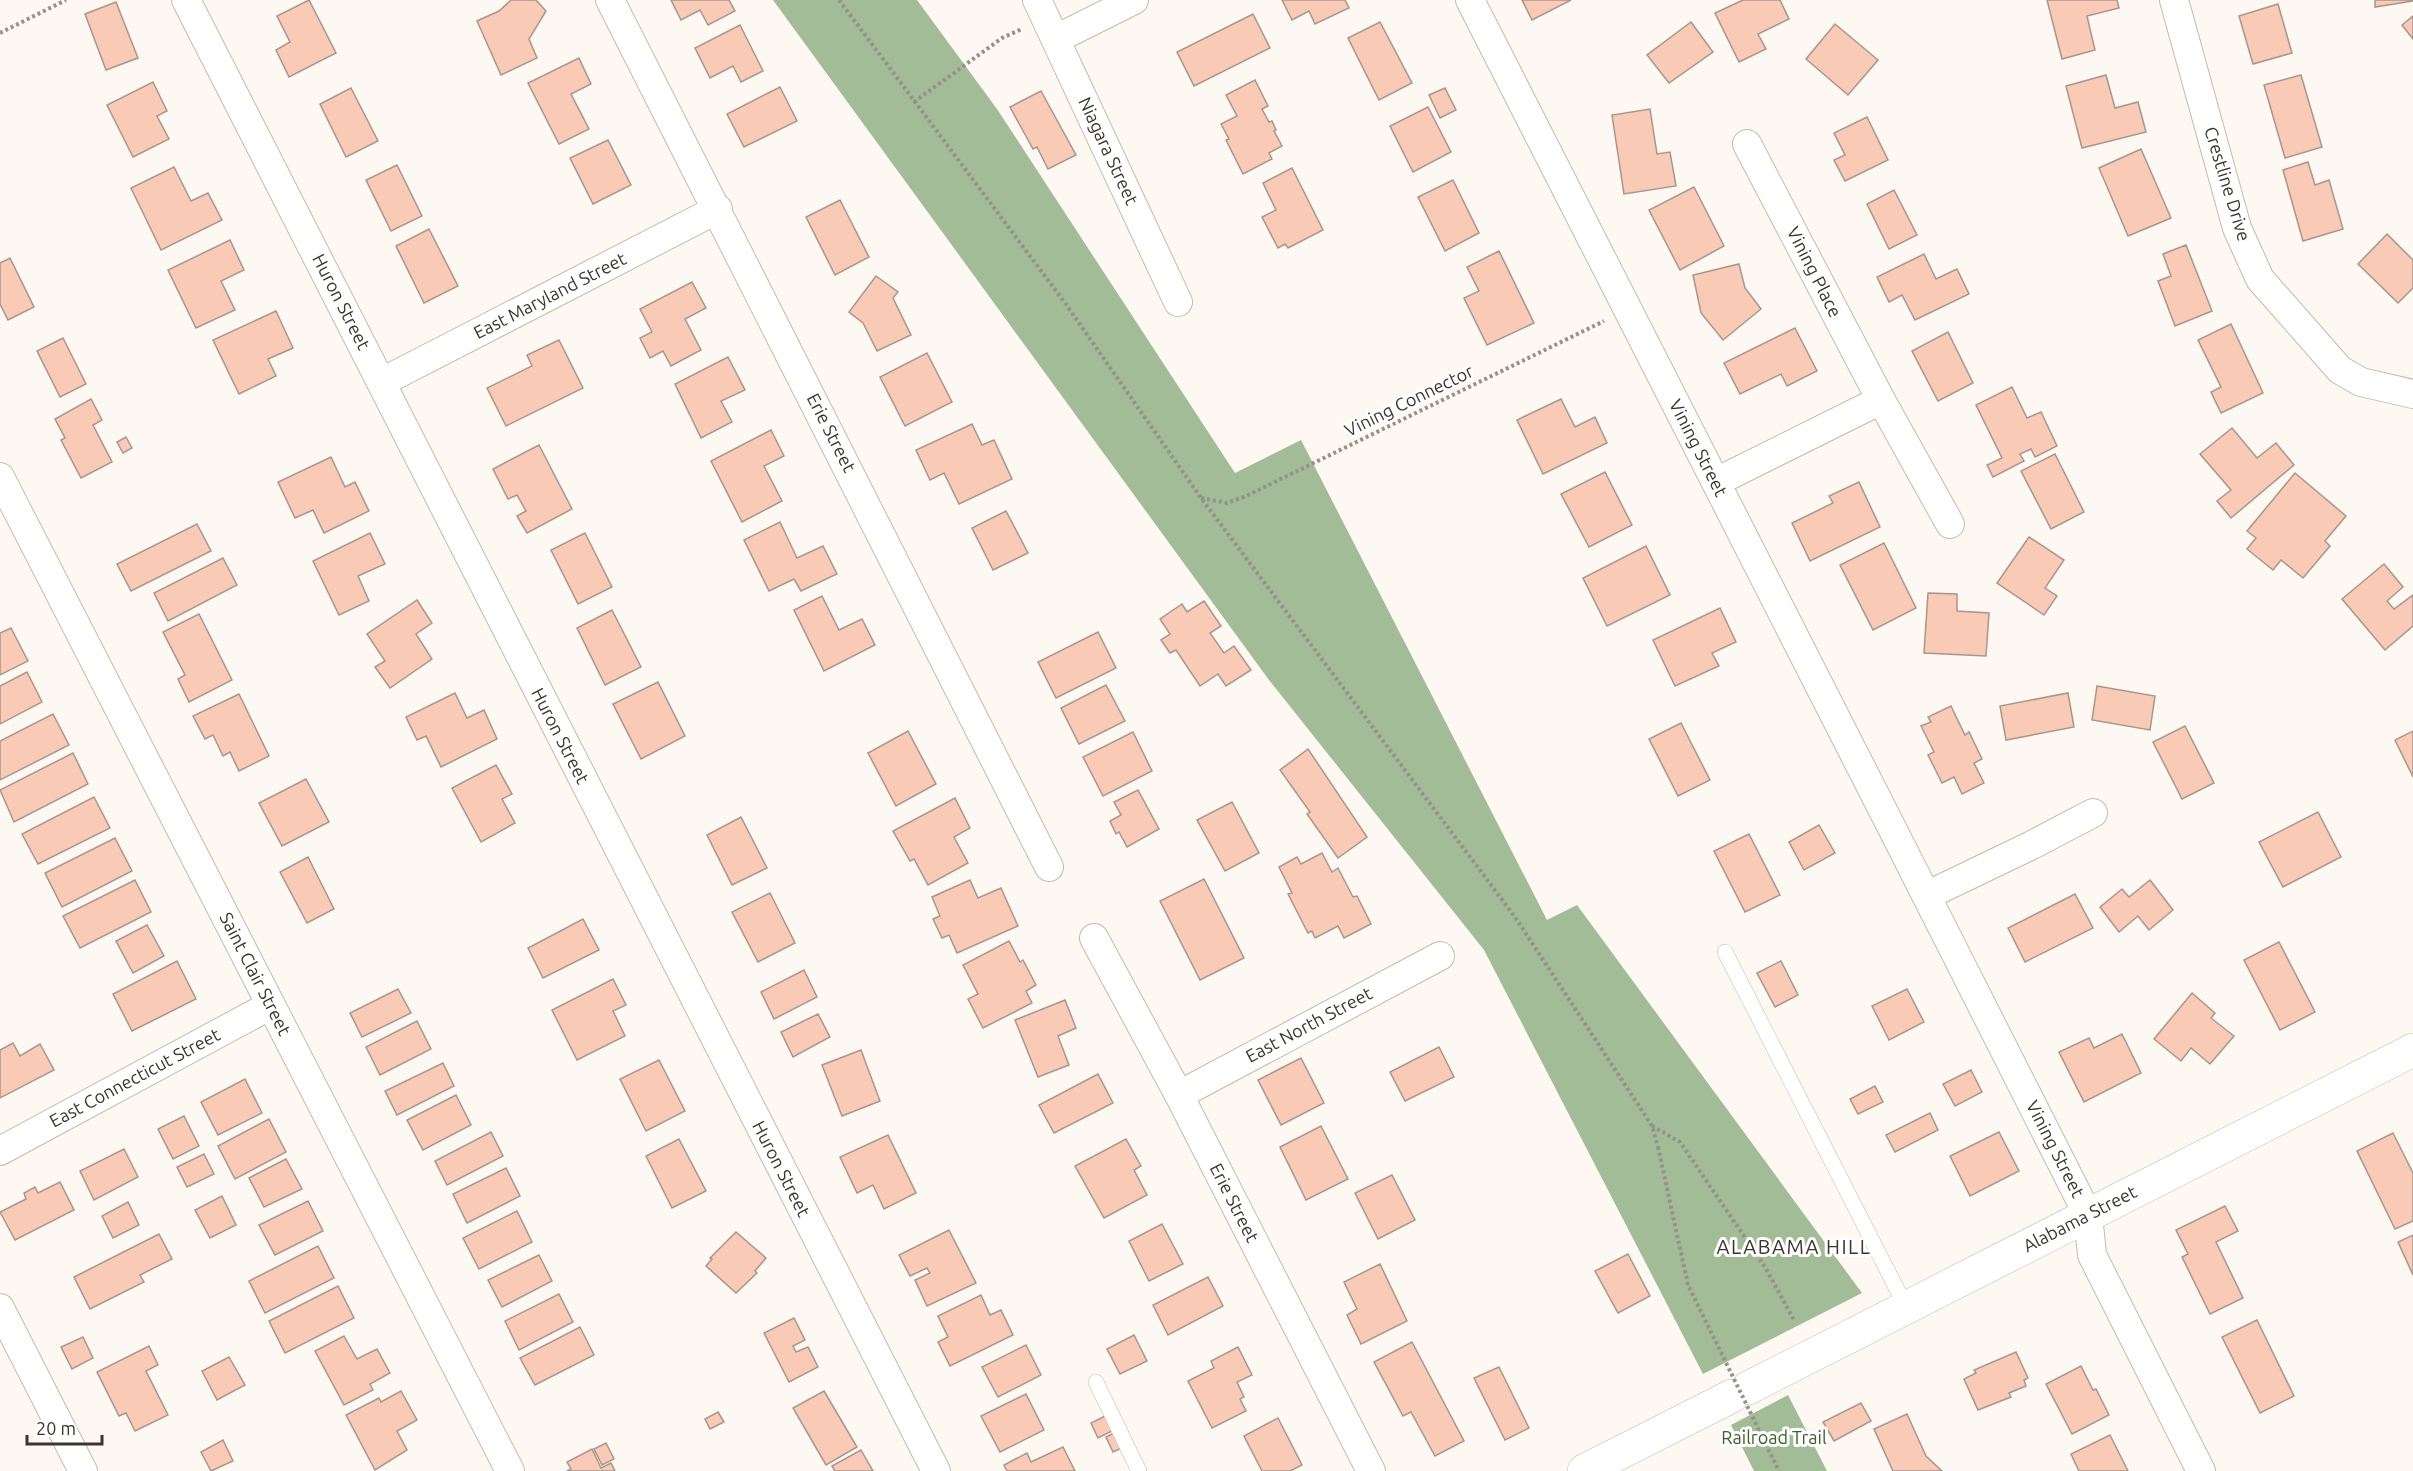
<svg xmlns="http://www.w3.org/2000/svg" width="2413" height="1471" font-family="Ubuntu,sans-serif">
<style>
.forest{fill:#a2bc97}
.building{fill:#f9cab6;stroke:#a9958d;stroke-width:1.5}
.lines{fill:none;stroke-linecap:round;stroke-linejoin:round}
.lane-casing{stroke:#c5baaa;stroke-width:16}
.street-casing{stroke:#c5baaa;stroke-width:30}
.secondary-casing{stroke:#c5baaa;stroke-width:34}
.path{stroke:#95918a;stroke-width:4;stroke-dasharray:3 3;stroke-linecap:butt}
.lane{stroke:#fff;stroke-width:15}
.street{stroke:#fff;stroke-width:28}
.secondary{stroke:#fff;stroke-width:33}
.path-bridge{stroke:#95918a;stroke-width:4;stroke-dasharray:3 3;stroke-linecap:butt}
.labels{text-anchor:middle;stroke-width:6;stroke-linejoin:round;paint-order:stroke}
.street-label{font-size:18px;fill:#3a362f;stroke:#fff}
.park-label{font-size:18px;fill:#3b5f2a;stroke:#fff}
.neighbourhood-label{font-size:20px;letter-spacing:1.5px;fill:#3a362f;stroke:#fff}
</style>
<rect width="100%" height="100%" fill="#fdf9f2"/>
<g class="forest">
<path d="M773 0H917L997 109 1235 473 1301 440 1547 920 1577 905 1862 1293 1703 1374 1484 950 1269 680Z"/>
<path d="M1788 1395 1827 1471H1754L1731 1425Z"/>
</g>
<g class="building">
<path d="M309 0 336 53 289 77 276 50 290 42 277 16Z"/>
<path d="M511 0H536L546 11 529 39 537 58 501 75 477 21 499 11Z"/>
<path d="M671 0H729L735 11 708 25 700 10 681 20Z"/>
<path d="M1282 0H1345L1349 8 1315 24 1309 11 1292 20Z"/>
<path d="M1522 0H1571L1532 20Z"/>
<path d="M1743 0H1780L1789 19 1758 34 1766 49 1739 62 1715 13Z"/>
<path d="M2047 0H2117L2119 8 2087 16 2095 50 2062 59Z"/>
<path d="M2375 0H2413V1L2375 7Z"/>
<path d="M116 2 138 58 106 70 85 14Z"/>
<path d="M2278 4 2292 53 2253 64 2239 16Z"/>
<path d="M1253 14 1270 48 1194 86 1177 52Z"/>
<path d="M2413 16V39L2402 25Z"/>
<path d="M1380 22 1412 83 1379 100 1348 38Z"/>
<path d="M1691 22 1713 52 1669 83 1647 55Z"/>
<path d="M1835 24 1878 60 1848 95 1806 59Z"/>
<path d="M740 25 763 71 741 82 733 66 710 78 695 48Z"/>
<path d="M579 58 591 84 571 94 589 129 559 144 528 83Z"/>
<path d="M2106 75 2115 108 2138 102 2146 132 2082 148 2066 86Z"/>
<path d="M2301 75 2322 147 2285 158 2264 85Z"/>
<path d="M1255 80 1268 106 1262 109 1269 122 1272 121 1276 130 1274 131 1282 146 1269 153 1272 159 1243 174 1226 140 1229 139 1221 124 1237 116 1226 95Z"/>
<path d="M153 82 167 111 157 116 169 139 133 157 107 105Z"/>
<path d="M780 87 797 121 744 147 727 114Z"/>
<path d="M351 88 378 141 346 157 320 104Z"/>
<path d="M1445 88 1456 110 1440 118 1429 95Z"/>
<path d="M1041 91 1076 155 1048 169 1037 147 1033 149 1010 107Z"/>
<path d="M1428 107 1451 152 1413 172 1390 126Z"/>
<path d="M1650 109 1657 154 1670 152 1676 186 1624 194 1612 115Z"/>
<path d="M1867 117 1888 160 1845 181 1834 160 1845 155 1834 133Z"/>
<path d="M608 140 631 185 593 204 570 158Z"/>
<path d="M2141 149 2171 218 2128 236 2099 168Z"/>
<path d="M2308 162 2315 185 2329 180 2343 229 2303 241 2283 170Z"/>
<path d="M397 165 422 216 391 231 366 180Z"/>
<path d="M174 167 191 201 208 193 222 220 161 250 131 188Z"/>
<path d="M1292 168 1323 230 1288 248 1285 244 1278 248 1262 217 1276 210 1263 183Z"/>
<path d="M1453 180 1479 233 1445 251 1418 197Z"/>
<path d="M1694 187 1724 246 1680 270 1649 210Z"/>
<path d="M1894 190 1917 235 1889 249 1867 204Z"/>
<path d="M840 200 869 257 835 275 806 217Z"/>
<path d="M429 229 458 286 424 303 396 246Z"/>
<path d="M2387 234 2413 260V288L2398 303 2358 264Z"/>
<path d="M230 240 244 270 221 281 235 310 196 328 168 270Z"/>
<path d="M2186 245 2212 311 2175 326 2158 281 2171 276 2163 254Z"/>
<path d="M1499 251 1534 323 1487 345 1464 298 1479 291 1467 267Z"/>
<path d="M1924 254 1936 279 1957 269 1969 294 1915 320 1902 295 1889 302 1877 277Z"/>
<path d="M10 258 34 307 8 320 0 304V263Z"/>
<path d="M1739 264 1745 288 1761 309 1723 340 1701 313 1693 275Z"/>
<path d="M876 276 898 292 893 298 911 335 877 351 863 323 849 312Z"/>
<path d="M692 282 706 308 685 319 701 350 671 366 663 351 650 358 640 338 652 332 640 309Z"/>
<path d="M276 311 293 348 268 359 276 376 239 394 213 340Z"/>
<path d="M2231 324 2263 393 2221 413 2211 392 2221 387 2198 340Z"/>
<path d="M1795 328 1817 371 1787 386 1781 374 1740 394 1724 363Z"/>
<path d="M1948 332 1973 383 1938 401 1912 351Z"/>
<path d="M63 338 86 384 60 397 37 351Z"/>
<path d="M559 340 583 388 506 426 487 388 532 366 527 355Z"/>
<path d="M927 353 952 402 905 426 880 377Z"/>
<path d="M728 357 745 390 721 401 732 422 701 438 675 384Z"/>
<path d="M2012 387 2027 418 2041 412 2057 446 2035 457 2031 449 2020 454 2024 461 1993 477 1987 465 2002 458 1976 405Z"/>
<path d="M91 399 102 420 93 425 112 462 81 478 61 440 65 438 55 419Z"/>
<path d="M1561 399 1575 427 1595 417 1607 443 1543 474 1517 420Z"/>
<path d="M972 424 982 445 994 440 1012 479 959 504 944 473 930 480 916 450Z"/>
<path d="M2232 428 2257 458 2276 443 2294 465 2231 518 2217 501 2231 490 2200 454Z"/>
<path d="M771 430 784 456 764 466 782 501 742 522 711 461Z"/>
<path d="M126 437 132 448 123 453 117 442Z"/>
<path d="M539 445 572 509 527 533 517 516 526 511 517 495 508 499 493 469Z"/>
<path d="M2055 454 2084 512 2051 529 2021 471Z"/>
<path d="M331 457 345 487 355 482 369 511 324 533 313 510 295 518 278 482Z"/>
<path d="M1605 472 1632 525 1589 547 1561 494Z"/>
<path d="M2295 473 2346 516 2325 541 2330 546 2303 578 2281 560 2273 570 2247 549 2256 538 2247 531Z"/>
<path d="M1859 482 1880 527 1810 561 1792 523 1833 503 1829 496Z"/>
<path d="M1006 511 1028 553 993 570 972 528Z"/>
<path d="M780 522 797 558 823 546 837 574 801 591 794 579 769 591 744 540Z"/>
<path d="M197 524 211 551 131 591 117 564Z"/>
<path d="M370 533 385 564 358 576 369 601 339 615 313 561Z"/>
<path d="M585 533 612 587 578 604 551 550Z"/>
<path d="M2029 537 2064 560 2045 588 2057 596 2044 615 1997 583Z"/>
<path d="M1884 543 1916 608 1873 630 1840 565Z"/>
<path d="M1646 546 1670 595 1607 626 1583 578Z"/>
<path d="M223 558 237 585 168 621 154 593Z"/>
<path d="M2384 564 2403 587 2387 601 2394 609 2413 595V626L2385 650 2342 599Z"/>
<path d="M1928 593 1957 594V611L1989 613 1986 656 1924 653Z"/>
<path d="M822 596 839 630 862 619 875 645 824 671 794 610Z"/>
<path d="M417 600 432 623 416 634 432 659 390 688 375 667 385 661 367 634Z"/>
<path d="M1204 601 1221 626 1210 633 1224 653 1234 646 1251 670 1226 686 1218 674 1200 686 1176 650 1170 653 1161 640 1170 634 1160 619 1182 604 1187 612Z"/>
<path d="M1720 608 1736 642 1712 653 1719 666 1675 686 1653 640Z"/>
<path d="M612 610 641 667 605 685 577 628Z"/>
<path d="M199 614 232 680 189 702 178 679 185 675 163 632Z"/>
<path d="M11 628 28 661 0 675V633Z"/>
<path d="M1098 632 1116 668 1056 698 1038 662Z"/>
<path d="M27 672 42 702 0 724V686Z"/>
<path d="M658 682 685 736 641 759 613 704Z"/>
<path d="M1106 685 1125 721 1079 744 1061 708Z"/>
<path d="M2097 686 2155 696 2150 730 2092 720Z"/>
<path d="M455 693 467 718 484 710 497 739 441 767 426 736 417 740 406 717Z"/>
<path d="M2068 693 2074 727 2006 740 2000 706Z"/>
<path d="M239 694 269 756 239 771 230 752 223 756 213 735 205 739 193 716Z"/>
<path d="M1951 706 1965 735 1969 732 1982 759 1974 763 1984 783 1962 794 1954 777 1942 783 1928 755 1934 752 1921 726 1931 722 1928 717Z"/>
<path d="M53 714 69 745 0 780V741Z"/>
<path d="M1681 723 1710 780 1678 796 1649 739Z"/>
<path d="M2185 726 2214 783 2182 799 2153 742Z"/>
<path d="M908 731 936 784 896 806 868 753Z"/>
<path d="M2413 731V777L2395 740Z"/>
<path d="M1133 732 1152 771 1103 796 1083 757Z"/>
<path d="M1308 749 1367 837 1338 858 1307 814 1310 812 1280 770Z"/>
<path d="M73 753 88 784 14 822 0 790Z"/>
<path d="M496 765 512 794 502 799 515 823 481 842 452 788Z"/>
<path d="M306 779 329 822 282 846 259 803Z"/>
<path d="M1138 790 1159 829 1127 847 1119 832 1116 834 1110 821 1121 815 1114 802Z"/>
<path d="M94 797 110 828 38 864 22 834Z"/>
<path d="M955 798 970 828 954 837 968 863 928 885 914 859 910 861 893 831Z"/>
<path d="M1232 802 1259 853 1225 871 1197 820Z"/>
<path d="M2318 812 2341 857 2283 887 2259 842Z"/>
<path d="M741 817 767 868 732 885 707 835Z"/>
<path d="M1819 825 1835 853 1804 870 1789 842Z"/>
<path d="M1749 834 1780 895 1745 912 1714 851Z"/>
<path d="M115 838 132 871 62 907 45 873Z"/>
<path d="M1322 853 1332 872 1338 868 1353 897 1357 896 1371 924 1344 938 1338 926 1315 938 1312 931 1308 933 1288 894 1292 893 1279 867 1297 857 1301 864Z"/>
<path d="M308 857 334 909 307 923 280 872Z"/>
<path d="M1204 879 1244 958 1200 980 1160 901Z"/>
<path d="M135 880 151 912 80 948 63 916Z"/>
<path d="M970 880 978 898 1001 888 1018 926 957 953 949 935 942 938 933 919 940 916 932 897Z"/>
<path d="M2150 880 2173 910 2149 930 2138 916 2119 932 2100 907 2122 889 2129 897Z"/>
<path d="M770 893 795 943 758 962 732 912Z"/>
<path d="M2075 894 2093 928 2025 962 2008 928Z"/>
<path d="M583 919 599 950 543 978 528 948Z"/>
<path d="M147 925 164 956 133 973 116 941Z"/>
<path d="M1009 941 1020 962 1023 960 1036 985 1026 991 1032 1003 983 1028 968 999 978 994 963 965Z"/>
<path d="M2279 942 2315 1012 2280 1030 2244 960Z"/>
<path d="M177 961 196 999 132 1031 113 994Z"/>
<path d="M1781 961 1798 995 1775 1007 1757 973Z"/>
<path d="M804 970 817 997 774 1019 761 992Z"/>
<path d="M613 979 626 1005 613 1011 625 1036 577 1060 552 1010Z"/>
<path d="M398 989 411 1013 362 1037 350 1013Z"/>
<path d="M1907 989 1924 1022 1889 1040 1872 1006Z"/>
<path d="M2192 993 2215 1013 2211 1018 2234 1036 2210 1064 2191 1048 2181 1061 2154 1039Z"/>
<path d="M1065 1000 1076 1028 1058 1036 1069 1065 1038 1077 1015 1020Z"/>
<path d="M818 1014 830 1037 793 1057 781 1032Z"/>
<path d="M417 1021 431 1049 380 1075 366 1047Z"/>
<path d="M2122 1034 2141 1073 2084 1102 2059 1052 2089 1038 2094 1048Z"/>
<path d="M13 1043 20 1056 40 1044 54 1070 0 1098V1050Z"/>
<path d="M1439 1047 1454 1077 1405 1101 1390 1072Z"/>
<path d="M861 1050 880 1101 842 1116 822 1065Z"/>
<path d="M1301 1058 1324 1103 1281 1125 1258 1080Z"/>
<path d="M659 1060 685 1111 646 1131 620 1079Z"/>
<path d="M443 1063 454 1086 397 1115 385 1091Z"/>
<path d="M1971 1070 1982 1092 1955 1106 1943 1084Z"/>
<path d="M1098 1074 1113 1103 1054 1133 1039 1105Z"/>
<path d="M245 1079 262 1113 218 1135 201 1102Z"/>
<path d="M1875 1086 1883 1102 1858 1114 1850 1099Z"/>
<path d="M456 1095 471 1125 423 1150 407 1120Z"/>
<path d="M1930 1113 1938 1130 1895 1152 1886 1135Z"/>
<path d="M184 1116 199 1146 173 1159 158 1129Z"/>
<path d="M269 1119 286 1152 235 1179 218 1146Z"/>
<path d="M1321 1126 1348 1179 1306 1200 1280 1147Z"/>
<path d="M491 1132 503 1156 447 1185 435 1161Z"/>
<path d="M1999 1132 2019 1171 1970 1196 1950 1156Z"/>
<path d="M2393 1133 2413 1173V1221L2395 1229 2357 1151Z"/>
<path d="M888 1135 916 1193 884 1209 873 1185 857 1193 840 1157Z"/>
<path d="M679 1139 706 1191 672 1208 646 1156Z"/>
<path d="M1126 1139 1141 1166 1134 1170 1147 1195 1104 1218 1075 1166Z"/>
<path d="M124 1149 138 1177 94 1200 80 1171Z"/>
<path d="M204 1154 214 1174 187 1187 177 1167Z"/>
<path d="M286 1159 302 1189 264 1207 249 1178Z"/>
<path d="M506 1168 520 1196 467 1223 453 1194Z"/>
<path d="M1392 1175 1415 1220 1378 1239 1355 1193Z"/>
<path d="M60 1182 74 1210 15 1240 0 1212 26 1199 24 1193 35 1187 38 1193Z"/>
<path d="M222 1196 236 1225 210 1238 195 1210Z"/>
<path d="M308 1201 323 1231 275 1255 259 1225Z"/>
<path d="M128 1202 139 1225 113 1238 102 1216Z"/>
<path d="M2225 1206 2238 1231 2216 1242 2243 1298 2210 1314 2182 1257 2188 1254 2176 1230Z"/>
<path d="M517 1211 532 1242 479 1269 463 1238Z"/>
<path d="M1162 1224 1183 1264 1149 1281 1129 1241Z"/>
<path d="M949 1230 976 1283 927 1306 915 1280 930 1273 927 1268 910 1276 899 1255Z"/>
<path d="M736 1232 766 1258 755 1271 757 1273 736 1293 706 1266 712 1259 710 1258Z"/>
<path d="M159 1234 172 1259 140 1275 144 1282 90 1309 74 1277Z"/>
<path d="M2413 1235V1275L2398 1242Z"/>
<path d="M318 1246 334 1278 265 1313 249 1281Z"/>
<path d="M1628 1254 1650 1296 1618 1313 1595 1271Z"/>
<path d="M539 1255 552 1281 502 1307 488 1280Z"/>
<path d="M1380 1264 1407 1321 1361 1344 1347 1315 1357 1309 1344 1282Z"/>
<path d="M1208 1277 1223 1306 1168 1335 1153 1305Z"/>
<path d="M338 1286 354 1318 285 1353 269 1321Z"/>
<path d="M559 1294 573 1322 519 1350 505 1321Z"/>
<path d="M981 1295 990 1315 1001 1310 1013 1335 950 1366 938 1342 948 1337 938 1316Z"/>
<path d="M794 1318 805 1340 793 1346 796 1352 808 1347 818 1367 789 1382 764 1333Z"/>
<path d="M2257 1320 2294 1396 2260 1413 2222 1337Z"/>
<path d="M580 1327 594 1355 535 1385 520 1358Z"/>
<path d="M1134 1335 1147 1361 1120 1374 1107 1349Z"/>
<path d="M344 1336 357 1359 377 1349 390 1373 370 1384 373 1390 344 1405 315 1351Z"/>
<path d="M83 1337 93 1358 72 1369 61 1347Z"/>
<path d="M1412 1342 1464 1441 1435 1456 1411 1412 1403 1416 1374 1362Z"/>
<path d="M1026 1345 1041 1375 998 1397 982 1367Z"/>
<path d="M149 1346 158 1365 146 1371 168 1415 135 1431 126 1413 119 1416 97 1372Z"/>
<path d="M1238 1347 1252 1375 1237 1382 1244 1397 1240 1399 1246 1411 1212 1428 1188 1381 1214 1368 1211 1361Z"/>
<path d="M2016 1352 2028 1378 2024 1380 2026 1386 2009 1393 2011 1397 1978 1410 1964 1379 1976 1373 1974 1370Z"/>
<path d="M229 1357 245 1385 217 1400 202 1371Z"/>
<path d="M2081 1366 2093 1390 2096 1389 2109 1415 2072 1434 2046 1384Z"/>
<path d="M1499 1367 1529 1428 1505 1440 1474 1378Z"/>
<path d="M401 1391 417 1420 397 1431 407 1450 375 1470 346 1415 379 1398 381 1402Z"/>
<path d="M824 1391 857 1447 826 1465 793 1408Z"/>
<path d="M1026 1394 1044 1430 1000 1452 981 1416Z"/>
<path d="M1861 1403 1871 1421 1834 1441 1823 1422Z"/>
<path d="M718 1412 724 1422 710 1429 705 1419Z"/>
<path d="M1907 1414 1926 1456 1942 1471H1893L1874 1429Z"/>
<path d="M1107 1415 1114 1430 1098 1438 1091 1423Z"/>
<path d="M1278 1418 1302 1465 1290 1471H1262L1244 1436Z"/>
<path d="M1118 1431 1126 1446 1113 1452 1106 1437Z"/>
<path d="M2110 1435 2128 1471H2079L2071 1454Z"/>
<path d="M223 1440 233 1461 211 1471 201 1452Z"/>
<path d="M606 1443 614 1459 602 1465 594 1449Z"/>
<path d="M1063 1447 1075 1471H1007L1004 1465 1027 1453 1031 1462Z"/>
<path d="M592 1449 601 1468 611 1463 615 1471H567L571 1469 567 1462Z"/>
<path d="M861 1450 873 1471H835L832 1466Z"/>
</g>
<g class="lines">
<g class="lane-casing">
<g id="lane">
<path d="M1725 952 1906 1307"/>
<path d="M1096 1382 1139 1471"/>
</g>
</g>
<g class="street-casing">
<g id="street">
<path d="M186 0 936 1471"/>
<path d="M610 0 1049 867"/>
<path d="M1037 0 1178 302"/>
<path d="M1470 0C1675 406 1884 809 2088 1215L2092 1255 2201 1471"/>
<path d="M2174 0 2237 228 2260 279 2340 370 2361 382 2413 394"/>
<path d="M1056 39 1134 0"/>
<path d="M1747 144 1881 400 1950 524"/>
<path d="M382 382 718 209"/>
<path d="M0 477 510 1471"/>
<path d="M1716 482 1881 400"/>
<path d="M1928 895 2032 845 2093 813"/>
<path d="M1094 938 1179 1095 1371 1471"/>
<path d="M1179 1095 1440 956"/>
<path d="M0 1151 271 1005"/>
<path d="M0 1308 83 1471"/>
</g>
</g>
<g class="secondary-casing">
<g id="secondary">
<path d="M1748 1388 2413 1050"/>
<path d="M1584 1471 1732 1396"/>
</g>
</g>
<g class="path">
<path d="M839 0 1065 303 1201 498 1515 917 1652 1126 1658 1147"/>
<path d="M0 33 66 0"/>
<path d="M914 102 1002 38 1022 29"/>
<path d="M1201 498 1227 503 1246 496 1604 321"/>
<path d="M1652 1126 1680 1142 1765 1267 1794 1320"/>
</g>
<use href="#lane" class="lane"/>
<use href="#street" class="street"/>
<use href="#secondary" class="secondary"/>
<path class="path-bridge" d="M1658 1147 1688 1285 1779 1471"/>
</g>
<g class="labels">
<g class="street-label">
<text transform="translate(1108 151) rotate(65)" y="6">Niagara Street</text>
<text transform="translate(2227 184) rotate(73)" y="6">Crestline Drive</text>
<text transform="translate(1814 272) rotate(63)" y="6">Vining Place</text>
<text transform="translate(550 296) rotate(-27)" y="6">East Maryland Street</text>
<text transform="translate(341 302) rotate(63)" y="6">Huron Street</text>
<text transform="translate(1409 401) rotate(-26)" y="6">Vining Connector</text>
<text transform="translate(831 433) rotate(63)" y="6">Erie Street</text>
<text transform="translate(1698 448) rotate(63)" y="6">Vining Street</text>
<text transform="translate(560 736) rotate(63)" y="6">Huron Street</text>
<text transform="translate(255 974) rotate(63)" y="6">Saint Clair Street</text>
<text transform="translate(1309 1025) rotate(-28)" y="6">East North Street</text>
<text transform="translate(135 1078) rotate(-28)" y="6">East Connecticut Street</text>
<text transform="translate(2055 1149) rotate(63)" y="6">Vining Street</text>
<text transform="translate(781 1169) rotate(63)" y="6">Huron Street</text>
<text transform="translate(1234 1203) rotate(63)" y="6">Erie Street</text>
<text transform="translate(2080 1219) rotate(-27)" y="6">Alabama Street</text>
</g>
<g class="park-label">
<text x="1774" y="1444">Railroad Trail</text>
</g>
<g class="neighbourhood-label">
<text x="1794" y="1254">ALABAMA HILL</text>
</g>
</g>
<path d="M27 1435v9h75v-9" fill="none" stroke="#3a362f" stroke-width="3"/>
<text x="36" y="1435" font-size="18" fill="#3a362f" stroke="#ffffff" stroke-width="4.5" paint-order="stroke">20 m</text>
</svg>
